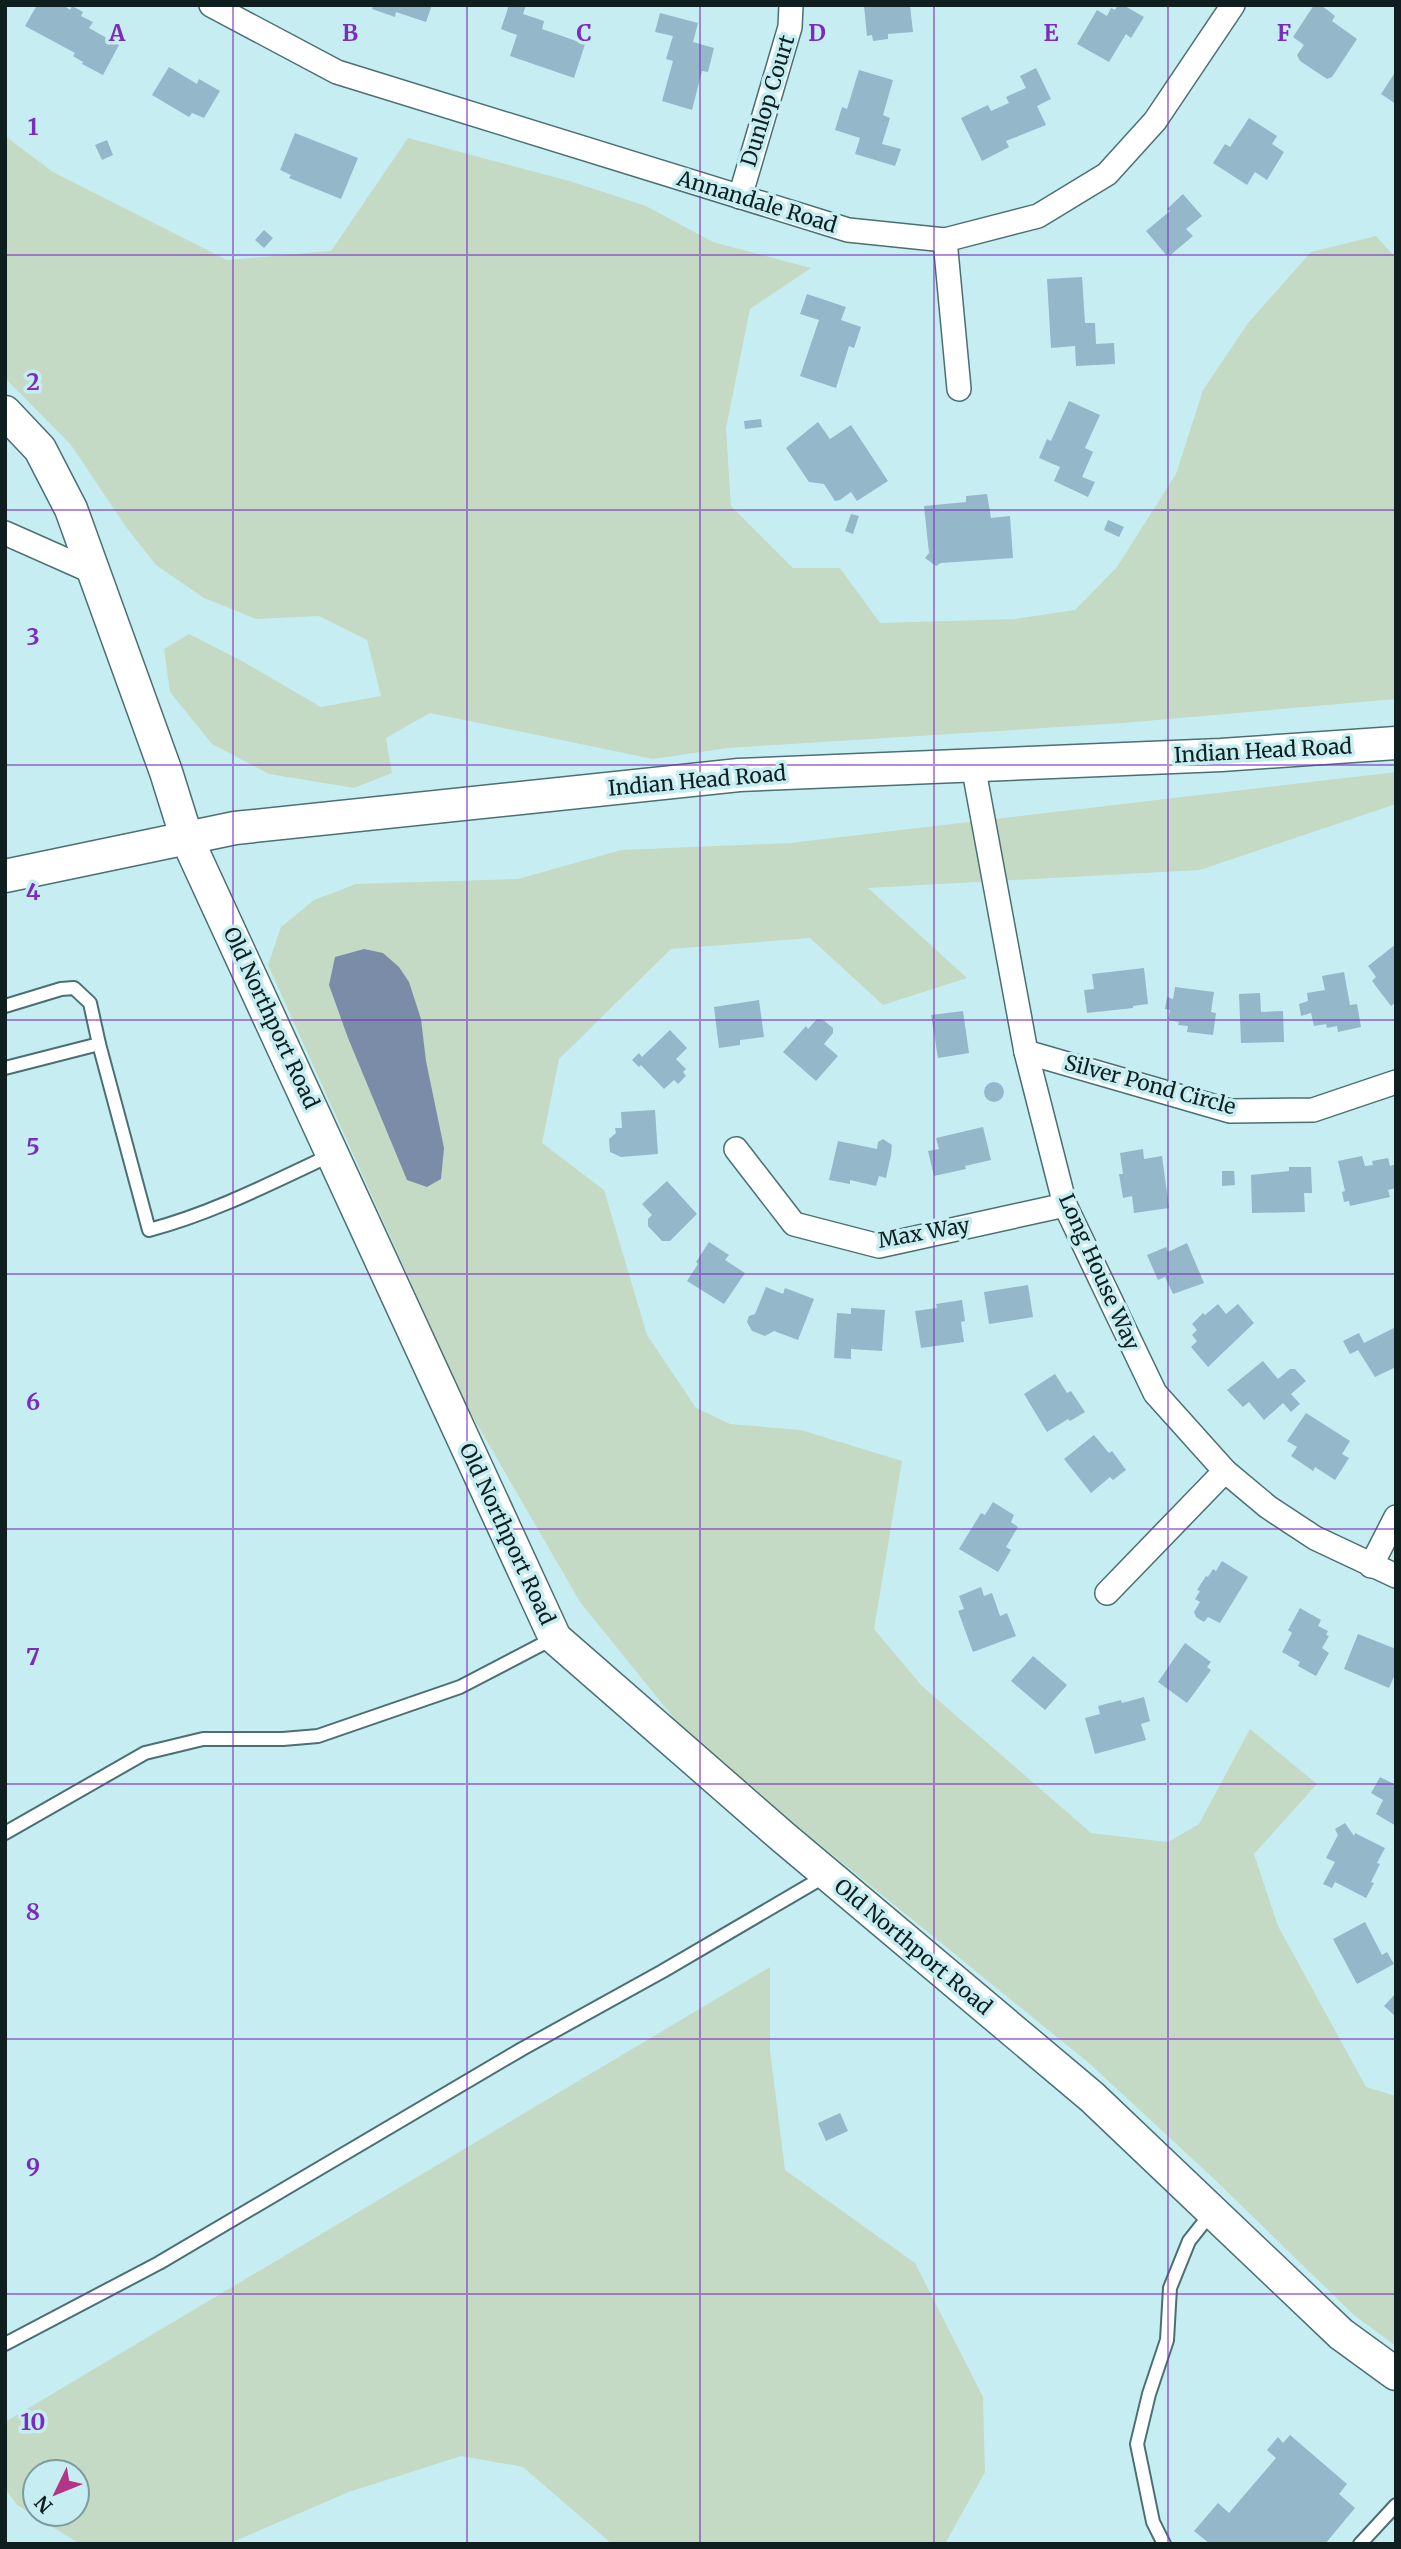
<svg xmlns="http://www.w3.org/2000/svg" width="1401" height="2549" font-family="Merriweather,serif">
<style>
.green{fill:#c4dac4;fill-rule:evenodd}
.water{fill:#7b8ca8}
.building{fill:#94b7ca}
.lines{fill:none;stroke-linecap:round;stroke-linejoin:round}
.lane-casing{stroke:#4b6f72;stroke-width:16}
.street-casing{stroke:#4b6f72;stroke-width:26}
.secondary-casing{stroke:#4b6f72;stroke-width:35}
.lane{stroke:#fff;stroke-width:12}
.street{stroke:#fff;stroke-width:23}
.secondary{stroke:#fff;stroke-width:32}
.grid{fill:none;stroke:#7b2cbf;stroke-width:2;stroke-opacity:0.55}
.labels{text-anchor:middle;stroke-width:7;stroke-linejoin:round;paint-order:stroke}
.street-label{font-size:21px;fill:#0f1e1f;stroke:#c6eef2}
.grid-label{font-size:23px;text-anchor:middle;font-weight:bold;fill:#7b2cbf;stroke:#c6eef2;stroke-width:7;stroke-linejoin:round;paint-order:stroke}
</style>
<rect width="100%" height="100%" fill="#c6eef2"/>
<g class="green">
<path d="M5 136 53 172 227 260 331 251 408 138 573 182 646 206 713 242 811 268 750 309 726 428 731 506 793 568H840L880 623 1015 619 1075 610 1117 567 1176 474 1203 390 1248 323 1311 252 1376 236 1396 258V699L1123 723 728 748 653 759 430 713 386 738 392 773 354 788 269 774 212 744 170 692 164 649 189 634 242 661 321 707 381 696 367 640 319 616 256 619 204 598 156 565 126 527 71 445 5 378Z"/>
<path d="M1396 772V804L1200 870 868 888 967 978 883 1005 810 938 671 949 559 1059 542 1143 604 1190 647 1335 696 1408 730 1424 801 1430 902 1461 874 1629 922 1686 1091 1833 1168 1842 1199 1824 1250 1729 1317 1784 1254 1854 1278 1926 1366 2087 1396 2096V2346L1355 2316 1212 2177 1090 2064 807 1834 677 1722 580 1602 466 1405 268 965 281 927 314 900 356 884 518 879 621 850 790 843Z"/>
<path d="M770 1967V2050L785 2170 915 2263 983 2397 985 2472 945 2544H612L523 2467 461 2456 349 2492 228 2544H80L17 2505 5 2488V2422ZM77 2472V2514H35V2472Z"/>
</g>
<path class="water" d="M364 949 383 953 399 967 409 982 421 1019 426 1061 444 1148 441 1179 427 1187 407 1180 348 1038 329 985 335 957Z"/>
<g class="building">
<path d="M37 5H63L70 10 72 6 83 12 81 16 93 22 89 28 119 45 103 75 82 64 83 62 73 56 75 53 25 26Z"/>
<path d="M373 5H432L426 22 396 12 395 17 372 9Z"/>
<path d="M509 5H526L523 14 544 21 542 29 585 44 574 78 510 56 517 35 501 29Z"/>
<path d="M910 5 913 32 888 34V39L873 41 872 35 867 36 864 6Z"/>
<path d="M1118 5H1123L1144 17 1131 38 1126 34 1109 62 1077 44 1097 10 1107 16 1111 8 1115 10Z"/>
<path d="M1314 5H1321L1335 16 1332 21 1357 39 1332 77 1327 79 1300 61 1297 55 1304 45 1293 37Z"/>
<path d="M660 13 698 23 693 42 714 48 708 72 702 71 692 110 662 101 673 61 666 59 673 36 655 32Z"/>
<path d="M169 67 197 84 199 79 220 91 204 118 192 113 189 117 152 95Z"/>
<path d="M1036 68 1051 99 1037 106 1046 125 1006 141 1009 147 982 161 961 118 988 105 991 111 1009 103 1006 97 1026 88 1020 76Z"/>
<path d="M859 70 893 80 883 115 890 118 882 144 901 149 895 166 855 154 860 138 835 130 842 107 847 109Z"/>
<path d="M1396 71V104L1381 94Z"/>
<path d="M1249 118 1277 136 1272 144 1284 152 1267 180 1255 172 1247 185 1213 163 1225 144 1230 147Z"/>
<path d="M295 133 358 158 341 199 289 178 291 175 280 170Z"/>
<path d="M107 140 113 155 102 160 95 145Z"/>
<path d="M1183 194 1202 216 1186 229 1193 236 1168 257 1146 231 1170 211 1167 209Z"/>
<path d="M264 230 273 238 264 248 255 240Z"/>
<path d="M1082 277 1085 323H1095L1096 344 1114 343 1115 364 1076 366 1075 346 1051 348 1047 279Z"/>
<path d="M807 294 846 307 841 320 861 327 854 348 849 346 836 388 800 376 819 320 800 314Z"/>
<path d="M1069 401 1100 415 1085 448 1093 452 1082 477 1095 482 1088 497 1054 481 1060 467 1039 458 1047 439 1051 441Z"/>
<path d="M761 419 762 427 745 429 744 421Z"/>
<path d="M818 422 830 439 851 425 888 481 857 501 851 492 840 500 835 501 824 484 809 482 786 448Z"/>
<path d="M987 494 991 518 1010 516 1013 558 941 563 936 566 925 558 929 553 924 506 966 502V496Z"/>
<path d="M851 514 859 516 853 534 845 531Z"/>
<path d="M1108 520 1124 527 1119 537 1104 530Z"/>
<path d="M1396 944V1002L1391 1006 1372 981 1376 977 1368 966Z"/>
<path d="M1144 968 1148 1004 1133 1006V1008L1087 1013 1084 990 1094 989 1092 974Z"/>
<path d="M1344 972 1350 1005 1357 1004 1361 1027 1338 1032 1337 1026 1327 1028 1326 1024 1314 1026 1311 1013 1301 1016 1299 1004 1308 1001 1307 993 1325 990 1322 976Z"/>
<path d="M1175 987 1214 992 1211 1012 1216 1013 1213 1035 1187 1032 1188 1026 1178 1025 1179 1022 1168 1020 1170 1010 1165 1009 1167 997 1173 999Z"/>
<path d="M1260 993 1261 1012 1283 1011 1284 1042 1241 1043 1239 994Z"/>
<path d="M759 1000 764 1037 740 1040V1045L719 1048 714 1007Z"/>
<path d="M963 1011 969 1053 938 1058 931 1015Z"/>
<path d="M817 1019 823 1020 833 1028V1033L824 1044 838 1056 816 1081 783 1052 806 1026 808 1029Z"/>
<path d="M670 1030 687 1048 676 1059 686 1069 683 1072 686 1076 678 1084 674 1080 664 1089 641 1065 639 1067 632 1060 639 1053 642 1057Z"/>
<circle cx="994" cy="1092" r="10"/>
<path d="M655 1110 658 1154 621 1157 610 1152 609 1139 616 1133 615 1128H622L621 1112Z"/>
<path d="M983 1127 991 1160 965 1166 966 1169 934 1176 928 1151 939 1149 936 1138Z"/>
<path d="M883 1139 892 1145 891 1155 886 1178 879 1176 876 1186 850 1180V1184L829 1180 838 1141 877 1149 878 1142Z"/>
<path d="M1143 1149 1144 1159 1162 1156 1169 1208 1134 1213 1132 1196 1123 1198 1119 1174H1123L1120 1153Z"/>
<path d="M1362 1156 1365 1166 1373 1165 1372 1161 1388 1158 1390 1166 1396 1164V1188L1388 1190 1390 1197 1350 1206 1349 1201 1344 1202 1342 1192 1345 1191 1338 1161Z"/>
<path d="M1289 1167H1311L1312 1193H1304L1305 1212 1252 1213 1251 1175 1289 1171Z"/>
<path d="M1222 1171H1234L1235 1185 1222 1186Z"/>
<path d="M667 1181 697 1214 670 1241H662L648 1226V1219L652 1215 642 1204Z"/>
<path d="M709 1242 729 1255 725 1260 745 1273 724 1304 687 1281 698 1264 696 1262Z"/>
<path d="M1187 1243 1204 1283 1173 1294 1165 1277 1158 1280 1147 1255 1166 1247 1168 1252Z"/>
<path d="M1028 1285 1033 1317 989 1324 984 1292Z"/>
<path d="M766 1287 783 1294 785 1288 814 1299 798 1340 774 1331 765 1336 752 1331 747 1322 749 1316 755 1314Z"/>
<path d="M962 1300 965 1321 961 1322 964 1342 921 1348 915 1311 937 1308 936 1304Z"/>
<path d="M1218 1304 1226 1314 1238 1304 1254 1323 1208 1367 1191 1347 1197 1341 1192 1335 1197 1330 1192 1324 1203 1313 1205 1315Z"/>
<path d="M851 1308 885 1310 882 1351 851 1349V1359L834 1358 837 1313 851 1314Z"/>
<path d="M1396 1327V1367L1375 1377 1358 1350 1350 1354 1343 1341 1359 1333 1364 1343Z"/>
<path d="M1263 1361 1278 1379 1290 1369H1295L1306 1381 1291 1394 1300 1404 1291 1412 1283 1403 1264 1420 1249 1402 1243 1407 1227 1390Z"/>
<path d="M1055 1374 1067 1393 1071 1391 1085 1412 1070 1421 1068 1419 1047 1432 1024 1394Z"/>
<path d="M1306 1413 1350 1441 1342 1454 1349 1458 1335 1480 1315 1467 1313 1471 1291 1456 1297 1447 1287 1441Z"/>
<path d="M1094 1435 1109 1453 1112 1451 1126 1470 1113 1480 1110 1477 1091 1493 1064 1459Z"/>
<path d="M993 1502 1014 1515 1011 1522 1018 1527 1006 1547 1011 1550 998 1572 959 1549 981 1513 985 1515Z"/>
<path d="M1222 1561 1248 1577 1220 1623 1208 1617 1204 1622 1196 1617 1194 1612 1200 1602 1195 1599 1200 1591 1197 1590 1206 1576 1208 1577 1213 1569 1216 1571Z"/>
<path d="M981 1587 984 1596 992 1593 1000 1616 1007 1613 1016 1636 973 1652 958 1611 964 1609 959 1596Z"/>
<path d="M1300 1608 1321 1620 1318 1626 1328 1631 1326 1635 1329 1636 1322 1648 1329 1653 1316 1676 1298 1666 1300 1662 1282 1652 1292 1633 1288 1630Z"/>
<path d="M1358 1634 1396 1649V1672L1389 1688 1344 1669Z"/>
<path d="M1185 1643 1211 1662 1207 1667 1211 1670 1187 1703 1158 1682Z"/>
<path d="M1033 1656 1067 1685 1045 1710 1011 1681Z"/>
<path d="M1144 1697 1150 1721 1141 1724 1146 1740 1095 1754 1085 1718 1100 1714 1098 1706 1121 1700 1122 1703Z"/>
<path d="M1380 1777 1396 1785V1826L1376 1814 1383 1800 1371 1793Z"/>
<path d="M1345 1823 1354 1836 1355 1833 1385 1848 1377 1863 1380 1864 1371 1882 1374 1883 1366 1898 1335 1882 1332 1888 1323 1884 1335 1862 1326 1858 1338 1835 1335 1829Z"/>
<path d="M1365 1922 1382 1955 1387 1952 1394 1964 1357 1984 1333 1939Z"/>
<path d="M1396 1993V2017L1384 2006Z"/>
<path d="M840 2113 848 2131 826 2141 818 2123Z"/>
<path d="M1290 2435 1347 2484 1339 2494 1355 2508 1325 2544H1210L1194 2531 1218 2503 1229 2513 1276 2458 1267 2450 1278 2437 1283 2443Z"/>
</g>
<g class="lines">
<g class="lane-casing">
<g id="lane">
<path d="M5 1006 61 989 74 988 90 1003 99 1044"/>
<path d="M5 1068 99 1044 149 1230C213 1213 271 1183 331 1155"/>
<path d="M5 1833 145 1753 203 1739H283L318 1736 460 1687 554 1638"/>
<path d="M5 2344 159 2263 522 2049 663 1971 827 1875"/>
<path d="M1164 2544 1153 2522 1137 2444 1149 2394 1167 2340 1170 2288 1189 2241 1212 2212"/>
<path d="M1360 2544 1396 2505"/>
</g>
</g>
<g class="street-casing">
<g id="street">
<path d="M211 5 337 72 848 230 945 240 1038 216 1107 174 1155 121 1233 5"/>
<path d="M740 197 790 27 791 5"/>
<path d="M945 240 959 389"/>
<path d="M5 533 93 572"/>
<path d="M973 765 1026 1052 1065 1205 1155 1393 1225 1471 1268 1507 1315 1538 1396 1576"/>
<path d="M1026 1052 1230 1111 1313 1110 1396 1082"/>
<path d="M736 1149 794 1224 879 1246 1065 1205"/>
<path d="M1371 1566 1396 1517"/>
<path d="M1107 1593 1225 1471"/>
</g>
</g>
<g class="secondary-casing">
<g id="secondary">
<path d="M5 412 40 449 71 509 166 772 187 839 555 1638 783 1837 1092 2097 1341 2334 1396 2374"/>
<path d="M5 876 235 828 739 775 1221 755 1396 743"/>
</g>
</g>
<use href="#lane" class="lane"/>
<use href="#street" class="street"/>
<use href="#secondary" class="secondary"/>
</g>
<path class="grid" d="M233 5V2544M467 5V2544M700 5V2544M934 5V2544M1168 5V2544M5 255H1396M5 510H1396M5 765H1396M5 1020H1396M5 1274H1396M5 1529H1396M5 1784H1396M5 2039H1396M5 2294H1396"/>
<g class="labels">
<g class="street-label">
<text transform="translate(768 101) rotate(-73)" y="7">Dunlop Court</text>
<text transform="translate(757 202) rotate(17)" y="7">Annandale Road</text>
<text transform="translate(1263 751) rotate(-3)" y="7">Indian Head Road</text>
<text transform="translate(697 781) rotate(-5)" y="7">Indian Head Road</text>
<text transform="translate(271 1018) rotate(65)" y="7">Old Northport Road</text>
<text transform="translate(1150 1085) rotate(15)" y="7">Silver Pond Circle</text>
<text transform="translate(924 1233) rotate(-10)" y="7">Max Way</text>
<text transform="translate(1099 1272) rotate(66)" y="7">Long House Way</text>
<text transform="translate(507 1534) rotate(65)" y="7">Old Northport Road</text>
<text transform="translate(913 1947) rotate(40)" y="7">Old Northport Road</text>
</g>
</g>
<g class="grid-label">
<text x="117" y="41">A</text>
<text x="350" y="41">B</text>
<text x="584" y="41">C</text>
<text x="817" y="41">D</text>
<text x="1051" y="41">E</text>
<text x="1284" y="41">F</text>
<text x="33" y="135">1</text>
<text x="33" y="390">2</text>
<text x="33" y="645">3</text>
<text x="33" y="900">4</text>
<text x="33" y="1155">5</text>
<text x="33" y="1410">6</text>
<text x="33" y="1665">7</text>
<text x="33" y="1920">8</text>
<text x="33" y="2175">9</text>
<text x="33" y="2430">10</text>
</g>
<rect width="1401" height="2549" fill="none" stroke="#0f1e1f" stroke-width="14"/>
<g transform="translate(56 2493) rotate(227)"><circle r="33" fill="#c6eef2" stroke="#7d9b9e" stroke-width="2"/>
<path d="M0-5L12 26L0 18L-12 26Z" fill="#b33686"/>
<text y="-10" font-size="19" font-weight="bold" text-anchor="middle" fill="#0f1e1f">N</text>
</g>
</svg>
